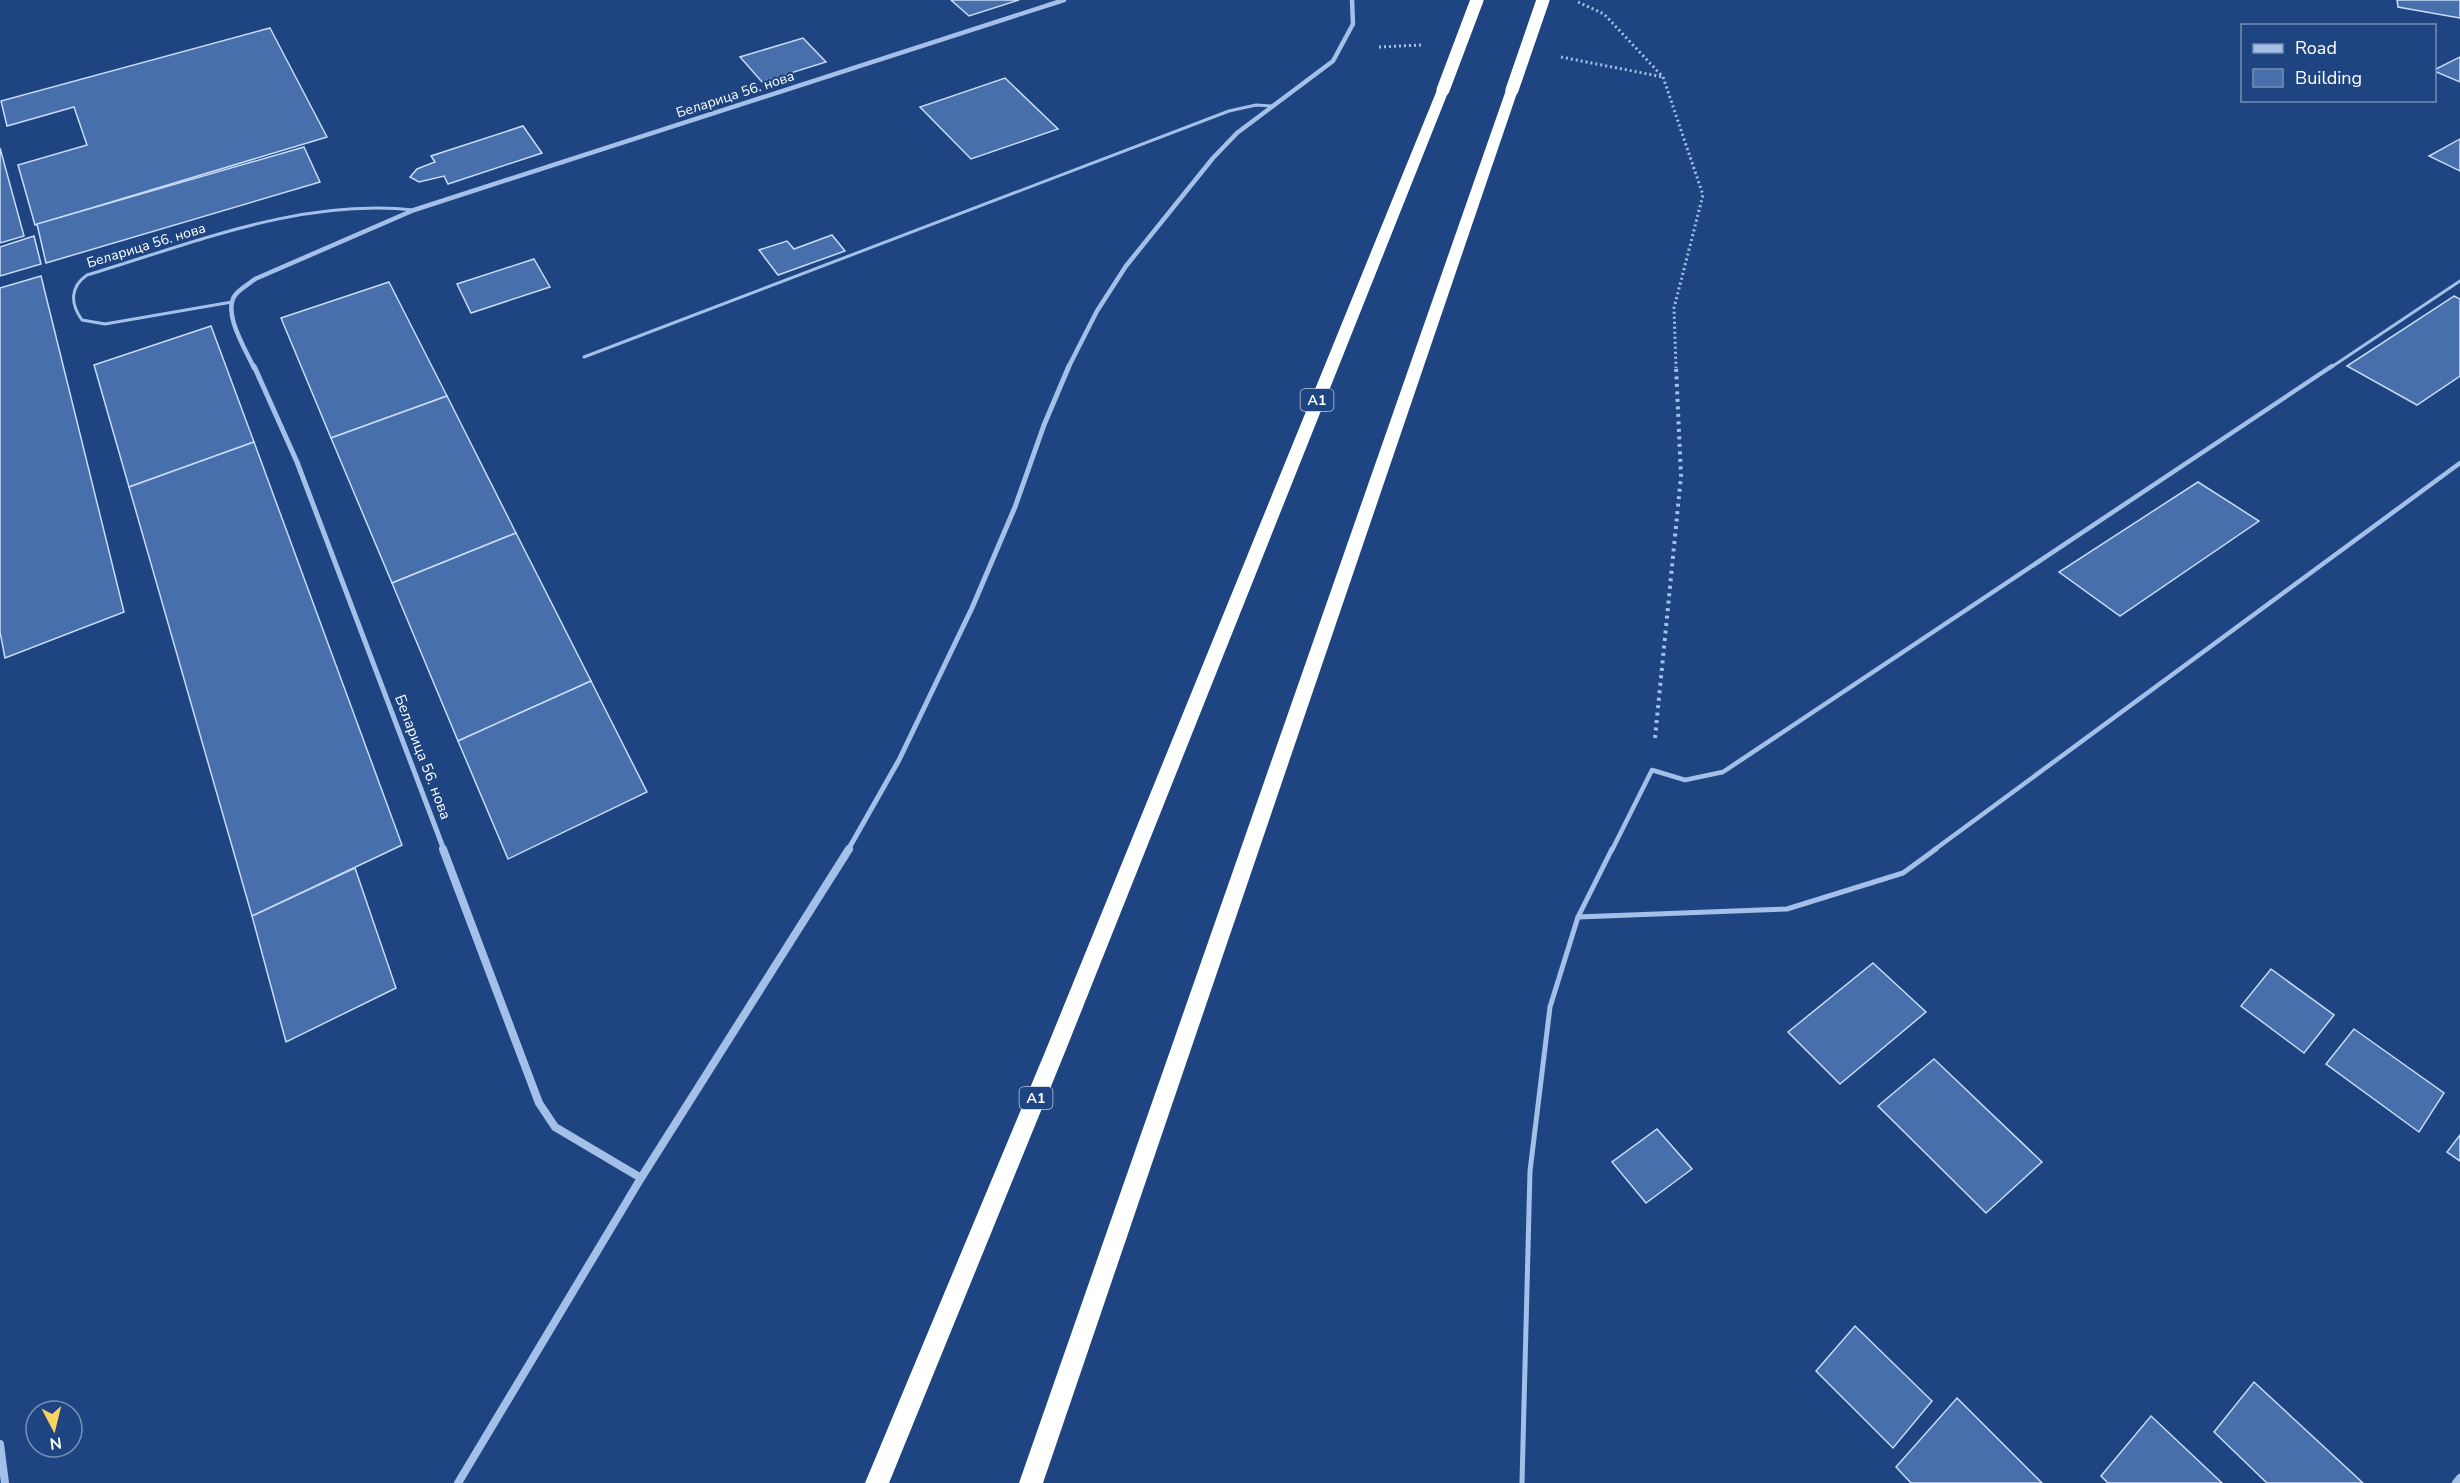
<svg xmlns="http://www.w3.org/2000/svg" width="2460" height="1483" font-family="'Nunito Sans',sans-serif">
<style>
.building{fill:#466fab;stroke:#c8dbf7;stroke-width:1.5}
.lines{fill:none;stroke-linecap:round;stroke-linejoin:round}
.path-far1{stroke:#a4c0e9;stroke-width:3;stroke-dasharray:2 3;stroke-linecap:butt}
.path{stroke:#a4c0e9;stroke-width:4;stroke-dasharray:3 4.5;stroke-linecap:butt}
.service-far2{stroke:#a4c0e9;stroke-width:3}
.service-far1{stroke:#a4c0e9;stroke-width:4.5}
.service{stroke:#a4c0e9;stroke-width:5}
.minor-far2{stroke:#a4c0e9;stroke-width:4.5}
.minor-far1{stroke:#a4c0e9;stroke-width:5}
.minor{stroke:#a4c0e9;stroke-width:8}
.motorway{fill:#fff;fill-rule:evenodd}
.motorway-bridge{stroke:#fff;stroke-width:13}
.labels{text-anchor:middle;stroke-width:4.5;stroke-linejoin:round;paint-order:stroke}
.far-street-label{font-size:14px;fill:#fff;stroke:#1e4582}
.shield{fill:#1e4582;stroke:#bcc7da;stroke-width:1.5}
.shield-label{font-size:14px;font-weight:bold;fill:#fff}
.street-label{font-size:15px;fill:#fff;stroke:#1e4582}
</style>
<rect width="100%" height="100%" fill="#1e4582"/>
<g class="building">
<path d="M951 0H1019L969 16Z"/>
<path d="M2397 0H2460V18L2398 7Z"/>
<path d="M270 28 327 137 35 225 18 165 87 145 74 107 7 126 1 101Z"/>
<path d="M803 38 826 62 762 82 740 57Z"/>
<path d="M2460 57V82L2434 71V70Z"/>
<path d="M1005 78 1058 129 971 159 920 107Z"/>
<path d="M523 126 542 153 448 184 444 176 419 182 410 177 417 169 435 162 431 156Z"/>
<path d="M2460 139V171L2429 156Z"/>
<path d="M304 147 320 182 46 263 37 224Z"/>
<path d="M0 148 24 236 0 243Z"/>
<path d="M832 235 845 251 778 275 759 250 787 241 794 249Z"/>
<path d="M34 236 41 264 0 276V247Z"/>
<path d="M534 259 550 287 471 313 457 284Z"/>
<path d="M41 276 124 612 5 658 0 632V288Z"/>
<path d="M389 282 447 396 331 438 281 318Z"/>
<path d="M2454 296 2460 299V376L2417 405 2347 366Z"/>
<path d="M211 326 254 442 129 487 94 365Z"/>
<path d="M447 396 516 533 392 583 331 438Z"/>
<path d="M254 442 402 845 252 916 129 487Z"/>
<path d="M2198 482 2259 521 2120 616 2059 572Z"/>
<path d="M516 533 591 681 458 741 392 583Z"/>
<path d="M591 681 647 792 508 859 458 741Z"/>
<path d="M355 868 396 988 286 1042 252 916Z"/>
<path d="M1873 963 1926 1012 1840 1084 1788 1032Z"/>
<path d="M2271 969 2334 1015 2304 1053 2241 1006Z"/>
<path d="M2354 1029 2444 1093 2419 1132 2326 1064Z"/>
<path d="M1934 1059 2042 1162 1986 1213 1878 1106Z"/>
<path d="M1657 1129 1692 1169 1646 1203 1612 1162Z"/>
<path d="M2460 1135V1161L2447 1152Z"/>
<path d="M1855 1326 1932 1401 1893 1448 1816 1371Z"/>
<path d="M2254 1382 2363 1483H2267L2214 1432Z"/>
<path d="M1957 1398 2042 1483H1911L1896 1467Z"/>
<path d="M2151 1416 2222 1483H2108L2101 1476Z"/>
</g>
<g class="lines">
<g class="path-far1">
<path d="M1578 2 1604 14 1663 77 1703 195 1674 308 1676 368"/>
<path d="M1379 47 1422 45"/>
<path d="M1561 57 1663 77"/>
</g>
<path class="path" d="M1655 738 1681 476 1676 366"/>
<g class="service-far2">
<path d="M232 302 105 324 82 320C70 303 70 287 87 275 194 243 301 198 414 210"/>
<path d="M584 357 1229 111 1256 105 1272 106"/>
<path d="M2330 368 2460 281"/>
</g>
<g class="service-far1">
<path d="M1612 850 1652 770 1685 780 1723 772 2332 366"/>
<path d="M1934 850 2460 463"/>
</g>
<g class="service">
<path d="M1578 917 1787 909 1903 873 1936 849"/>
<path d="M1522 1483 1530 1171 1550 1007 1578 917 1612 849"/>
</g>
<g class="minor-far2">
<path d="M254 368C246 350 221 311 236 294 241 288 249 284 255 279L414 210 1064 0"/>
<path d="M1068 368 1097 311 1126 266 1213 158 1237 133 1333 61 1353 24 1352 0"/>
</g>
<g class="minor-far1">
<path d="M254 366 297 462 444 850"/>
<path d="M848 850 899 760 972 608 1015 507 1044 425 1069 366"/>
</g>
<g class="minor">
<path d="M443 849 539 1103 555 1127 641 1178"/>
<path d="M0 1444 5 1483"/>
<path d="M458 1483 641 1178 849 849"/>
<path d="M2456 1483 2460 1478"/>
</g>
<g class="motorway">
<path d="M1443 86 1449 90 1065 1052 889 1483H865L1045 1052 1437 90Z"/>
<path d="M1512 86 1518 90 1043 1483H1019L1506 90Z"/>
</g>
<g class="motorway-bridge">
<path d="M1443 90 1477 0"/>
<path d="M1512 90 1543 0"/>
</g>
</g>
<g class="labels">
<g class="far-street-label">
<text transform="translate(735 94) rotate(-18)" y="5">Беларица 56. нова</text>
<text transform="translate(146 245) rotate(-17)" y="5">Беларица 56. нова</text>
</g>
<g class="shield">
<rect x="1300.5" y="389" width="33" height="22" rx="4.5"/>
<rect x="1019.5" y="1087" width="33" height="22" rx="4.5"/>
</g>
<g class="shield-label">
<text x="1317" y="405">A1</text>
<text x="1036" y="1103">A1</text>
</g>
<g class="street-label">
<text transform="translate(423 757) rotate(69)" y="5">Беларица 56. нова</text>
</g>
</g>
<rect x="2241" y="24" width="195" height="78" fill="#1e4582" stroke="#788fb4" stroke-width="1.5"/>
<rect x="2253" y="44" width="30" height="9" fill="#a4c0e9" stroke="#788fb4" stroke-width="1.5"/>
<text x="2295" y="54" font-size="18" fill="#ffffff">Road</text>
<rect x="2253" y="69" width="30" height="18" fill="#466fab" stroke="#788fb4" stroke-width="1.5"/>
<text x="2295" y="84" font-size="18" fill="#ffffff">Building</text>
<g transform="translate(54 1429) rotate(173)"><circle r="28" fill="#1e4582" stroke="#788fb4" stroke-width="1.5"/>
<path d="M0-4.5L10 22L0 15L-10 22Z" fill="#f8d563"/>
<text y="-9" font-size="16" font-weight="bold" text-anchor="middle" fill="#ffffff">N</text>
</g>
</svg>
